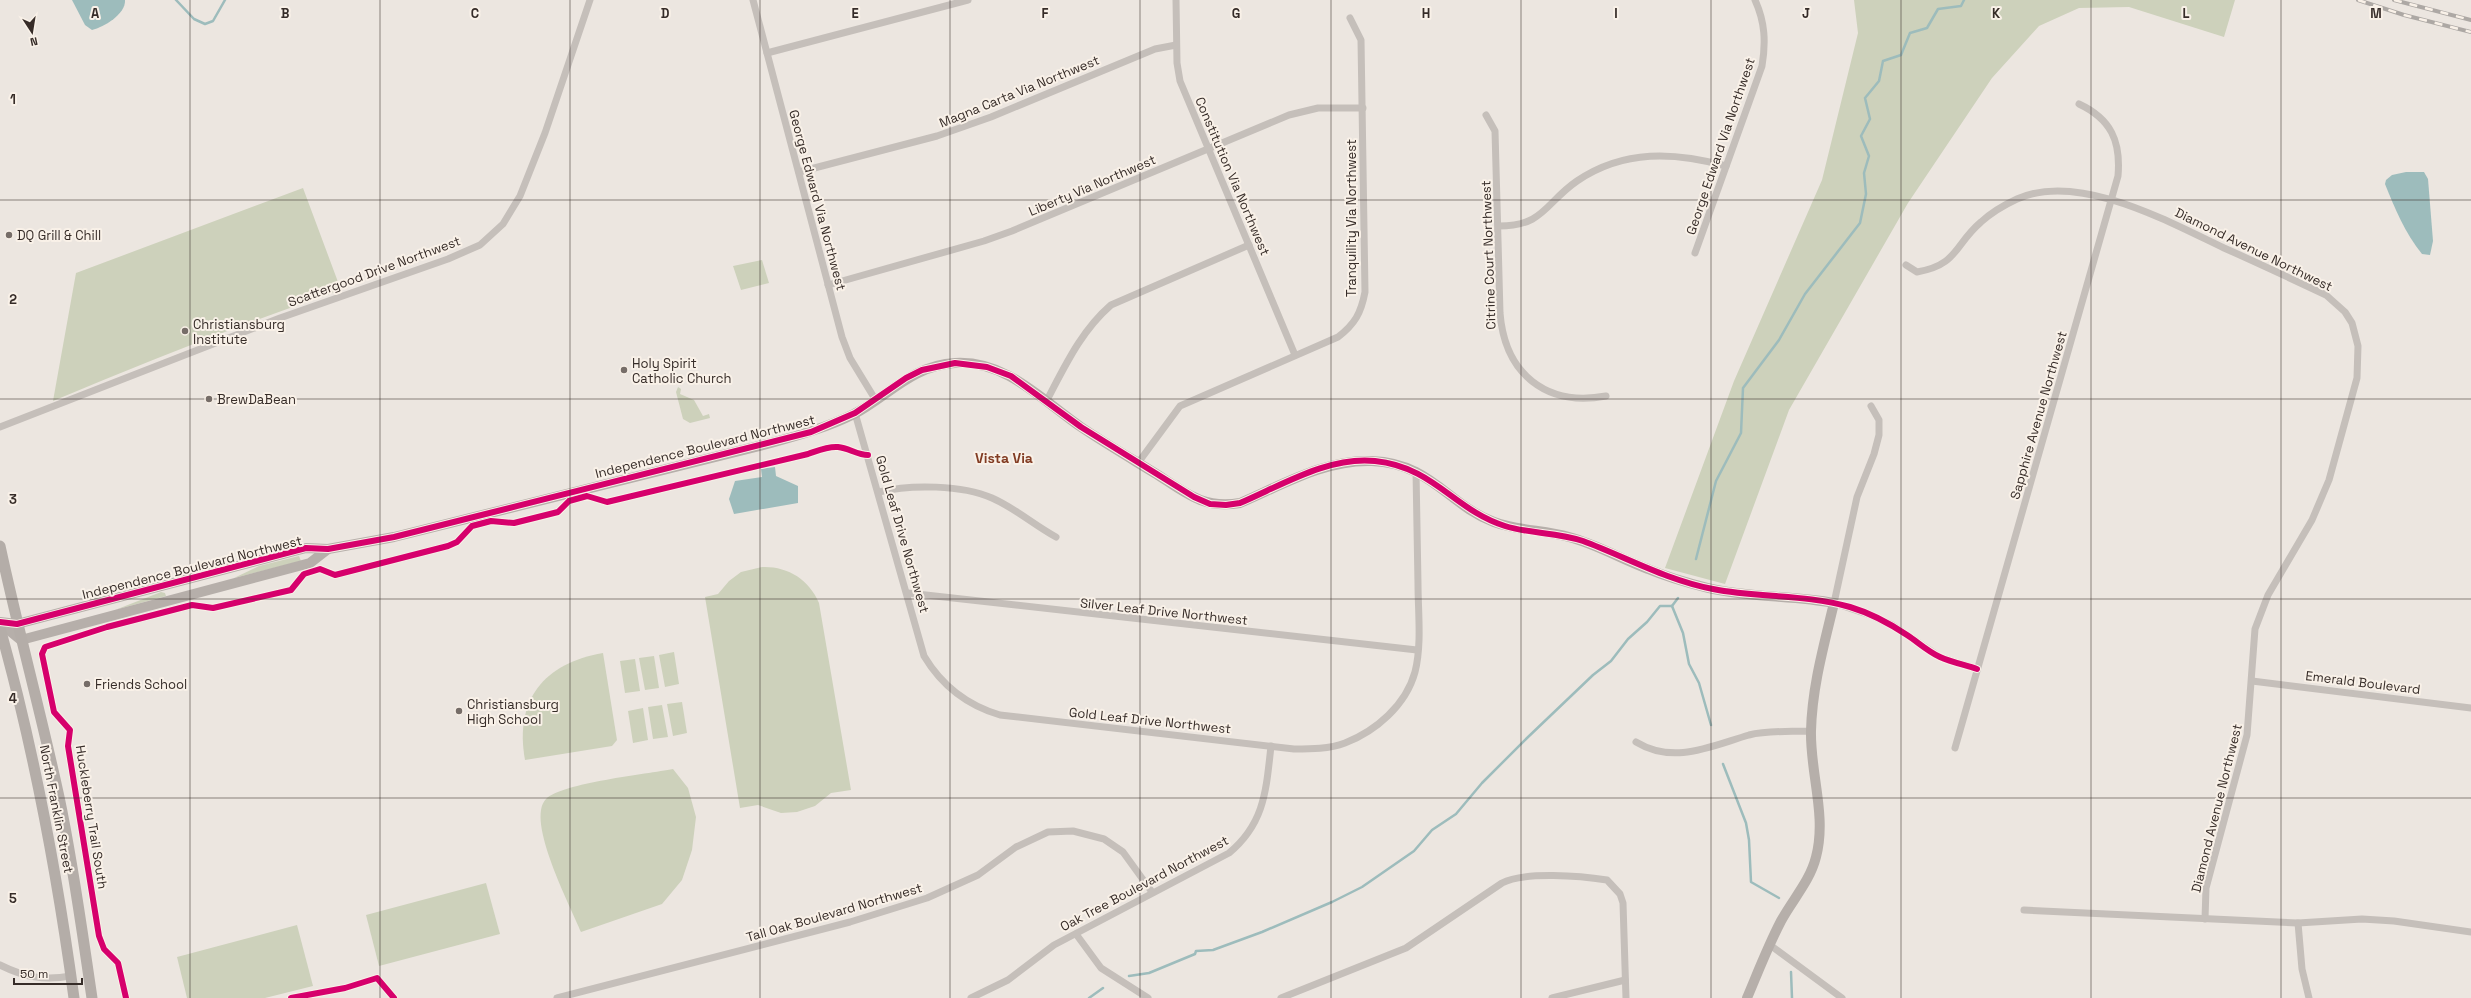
<svg xmlns="http://www.w3.org/2000/svg" width="2471" height="998" font-family="'Space Grotesk',sans-serif">
<style>
.green{fill:#cdd1bb}
.water{fill:#9dbcbc}
.lines{fill:none;stroke-linecap:round;stroke-linejoin:round}
.stream{stroke:#9dbcbc;stroke-width:2.5}
.street{stroke:#c5bfba;stroke-width:7}
.secondary{stroke:#b6afaa;stroke-width:10}
.primary{stroke:#b4ada8;stroke-width:11}
.rail-casing{stroke:#ada8a4;stroke-width:4}
.rail{stroke:#f9f1e8;stroke-width:2.5;stroke-dasharray:8;stroke-linecap:butt}
.cycleway-casing{stroke:#f9f1e8;stroke-width:8}
.cycleway{stroke:#d6006c;stroke-width:6}
.grid{fill:none;stroke:#362c28;stroke-width:1;stroke-opacity:0.55}
.poi-dot{fill:#766d68;stroke:#f9f1e8;stroke-width:1.5}
.labels{text-anchor:middle;stroke-width:4;stroke-linejoin:round;paint-order:stroke}
.street-label{font-size:13px;fill:#362c28;stroke:#f9f1e8}
.poi-label{font-size:13px;fill:#362c28;stroke:#f9f1e8;text-anchor:start}
.neighbourhood-label{font-size:14px;font-weight:bold;fill:#823c23;stroke:#f9f1e8}
.grid-label{font-size:13px;text-anchor:middle;font-weight:bold;fill:#362c28;stroke:#f9f1e8;stroke-width:4;stroke-linejoin:round;paint-order:stroke}
</style>
<rect width="100%" height="100%" fill="#ece6e0"/>
<g class="green">
<path d="M1854 0H2235L2224 37 2129 7 2079 8 2039 26 1992 78 1908 203 1789 410 1725 584 1665 568 1734 381 1822 180 1858 33Z"/>
<path d="M303 188 341 290C244 323 148 361 53 401L76 273Z"/>
<path d="M762 260 769 283 741 290 733 266Z"/>
<path d="M678 387 681 389 680 394 694 400 703 416 709 414 710 418 690 423 683 419 676 392Z"/>
<path d="M299 556 301 561 234 578 259 566Z"/>
<path d="M762 567C787 566 809 579 819 603L851 790 831 793 815 806 797 812 781 813 758 805 740 808 705 597 718 594 729 581 741 572Z"/>
<path d="M161 592 165 593 166 596 115 610Z"/>
<path d="M674 652 679 684 665 687 659 655Z"/>
<path d="M603 653 617 740 612 746 525 760C514 700 544 663 603 653Z"/>
<path d="M654 656 659 688 645 690 639 658Z"/>
<path d="M635 659 640 691 625 693 620 661Z"/>
<path d="M682 702 687 733 673 736 667 704Z"/>
<path d="M662 705 668 737 653 739 648 707Z"/>
<path d="M643 708 648 740 633 743 628 711Z"/>
<path d="M673 769 688 788 696 817 692 850 682 880 662 904 581 932C571 907 525 820 546 799 562 783 647 774 673 769Z"/>
<path d="M486 883 500 934 379 966 366 915Z"/>
<path d="M297 925 313 986 265 998H187L177 957Z"/>
</g>
<g class="water">
<path d="M72 0H125C126 14 104 27 92 30L85 25Z"/>
<path d="M2406 172H2424L2428 179 2433 241 2430 255 2422 254C2405 233 2395 209 2385 184L2386 180 2392 175Z"/>
<path d="M775 467 776 476 798 486V503L734 514 729 499 735 481 762 477 761 469Z"/>
</g>
<g class="lines">
<g class="stream">
<path d="M176 0 194 19 205 24 213 21 225 0"/>
<path d="M1696 559 1716 481 1741 433 1743 388 1779 340 1805 294 1860 223 1866 194 1864 173 1869 156 1861 136 1870 119 1865 98 1879 81 1883 61 1901 55 1910 33 1927 28 1938 9 1961 6 1964 0"/>
<path d="M1672 606 1683 633 1689 664 1699 683 1711 725"/>
<path d="M1672 606 1678 598"/>
<path d="M1723 764 1746 823 1749 840 1751 882 1779 898"/>
<path d="M1791 972 1792 998"/>
<path d="M1129 976 1149 973 1195 954 1196 951 1213 950 1262 932 1332 902 1362 887 1414 851 1432 830 1456 814 1482 783 1527 738 1593 675 1611 661 1628 639 1647 622 1660 606H1672"/>
<path d="M1089 998 1103 988"/>
</g>
<g class="street">
<path d="M753 0 842 337 850 358 875 399"/>
<path d="M1176 0 1177 63 1180 81 1295 355"/>
<path d="M767 53 968 0"/>
<path d="M1486 115 1495 131 1500 313C1505 374 1546 407 1606 396"/>
<path d="M799 172 937 136 991 117 1155 49 1176 45"/>
<path d="M1499 226C1544 226 1545 203 1577 181 1624 149 1675 152 1726 166"/>
<path d="M1695 253 1762 66C1766 42 1765 22 1755 0"/>
<path d="M1906 265 1917 272C1958 265 1954 245 1981 222 1992 212 2004 205 2017 199 2078 171 2169 222 2224 248 2258 263 2292 279 2326 295L2345 312 2352 323 2358 346 2357 378 2329 480 2312 520 2268 595 2255 629 2247 735 2206 888 2205 919"/>
<path d="M828 285 984 241 1012 231 1289 115 1318 108H1363"/>
<path d="M1047 400C1065 366 1081 331 1111 305L1249 245"/>
<path d="M1871 406 1879 420V435L1874 454 1857 497 1834 603 1873 616 1892 625 1940 657 1977 669"/>
<path d="M855 413 924 656C942 686 966 705 1000 715L1294 749C1311 749 1329 749 1345 743 1376 731 1406 705 1415 672 1422 644 1418 612 1418 584 1417 546 1417 509 1416 471"/>
<path d="M0 427 280 318 448 259 480 245 503 224 520 196 545 133 590 0"/>
<path d="M1138 463 1180 406 1338 337C1355 324 1361 313 1365 292L1361 40 1350 18"/>
<path d="M879 492C911 484 962 485 992 498 1015 508 1034 525 1056 537"/>
<path d="M908 593 1417 650"/>
<path d="M2252 681 2471 708"/>
<path d="M1636 742C1674 765 1711 746 1749 735 1769 730 1791 732 1811 731"/>
<path d="M1955 748 2118 176C2121 141 2111 119 2079 104"/>
<path d="M2024 910 2298 923 2362 919 2394 921 2471 932"/>
<path d="M2298 923 2302 969 2309 998"/>
<path d="M1076 934 1101 968 1148 998"/>
<path d="M1770 945 1842 998"/>
<path d="M0 965C24 977 44 981 71 976"/>
<path d="M557 998 850 922 927 898 978 875 1016 847 1048 832 1073 831 1104 839 1123 852 1152 892"/>
<path d="M971 998 1008 980 1054 945 1229 853C1265 823 1266 790 1271 746"/>
<path d="M1281 998 1406 948 1502 883C1524 871 1582 876 1607 880L1620 894 1623 903 1626 998"/>
<path d="M1552 998 1625 980"/>
</g>
<g class="secondary">
<path d="M0 622 17 624 306 548 328 549 394 537 771 443C800 435 828 427 854 414 888 396 913 365 955 363 1006 360 1042 400 1081 427 1106 444 1132 459 1158 475 1187 494 1204 509 1240 503 1282 485 1326 459 1372 461 1431 463 1448 505 1494 522 1519 531 1544 530 1569 537 1596 544 1621 559 1648 569 1667 577 1688 583 1708 588 1749 598 1792 595 1834 603 1824 645 1812 687 1811 731 1810 773 1827 816 1816 857 1810 881 1793 899 1781 921 1768 946 1758 972 1747 998"/>
<path d="M0 623 21 640 310 563 328 549"/>
</g>
<g class="primary">
<path d="M0 546C18 630 41 713 59 797 73 863 82 931 92 998"/>
<path d="M0 628C34 750 57 873 74 998"/>
</g>
<g class="rail-casing">
<g id="rail">
<path d="M2358 0 2404 15 2471 32"/>
<path d="M2394 0 2471 20"/>
</g>
</g>
<use href="#rail" class="rail"/>
<g class="cycleway-casing">
<g id="cycleway">
<path d="M0 622 17 624 306 548 328 549 394 537 811 432 855 413 906 378 922 370 955 363 987 367 1011 376 1081 427 1194 497 1210 504 1226 505 1240 503C1282 485 1329 456 1375 461 1434 467 1454 510 1505 526 1530 534 1557 532 1583 541 1626 557 1666 580 1713 589 1758 598 1805 594 1850 607 1870 613 1889 623 1907 635 1918 642 1927 651 1940 657 1951 662 1965 665 1977 669"/>
<path d="M126 998 118 963 104 949 99 936 68 746 70 730 54 712 42 654 45 647 107 627 192 605 213 608 291 590 304 574 320 569 335 575 448 546 457 542 472 526 491 521 514 523 558 512 569 501 587 496 607 502 808 454C817 451 828 446 838 447 849 448 857 455 868 455"/>
<path d="M291 998 345 988 377 978 394 998"/>
</g>
</g>
<use href="#cycleway" class="cycleway"/>
</g>
<path class="grid" d="M190 0V998M380 0V998M570 0V998M760 0V998M950 0V998M1140 0V998M1331 0V998M1521 0V998M1711 0V998M1901 0V998M2091 0V998M2281 0V998M0 200H2471M0 399H2471M0 599H2471M0 798H2471"/>
<g class="poi-dot">
<circle cx="9" cy="235" r="4"/>
<circle cx="185" cy="331" r="4"/>
<circle cx="624" cy="370" r="4"/>
<circle cx="209" cy="399" r="4"/>
<circle cx="87" cy="684" r="4"/>
<circle cx="459" cy="711" r="4"/>
</g>
<g class="labels">
<g class="street-label">
<text transform="translate(1019 91) rotate(-22)" y="5">Magna Carta Via Northwest</text>
<text transform="translate(1720 146) rotate(-71)" y="5">George Edward Via Northwest</text>
<text transform="translate(1233 176) rotate(67)" y="5">Constitution Via Northwest</text>
<text transform="translate(1092 185) rotate(-23)" y="5">Liberty Via Northwest</text>
<text transform="translate(818 200) rotate(75)" y="5">George Edward Via Northwest</text>
<text transform="translate(1351 218) rotate(-90)" y="5">Tranquility Via Northwest</text>
<text transform="translate(2254 249) rotate(26)" y="5">Diamond Avenue Northwest</text>
<text transform="translate(1488 255) rotate(-92)" y="5">Citrine Court Northwest</text>
<text transform="translate(374 271) rotate(-20)" y="5">Scattergood Drive Northwest</text>
<text transform="translate(2038 415) rotate(-74)" y="5">Sapphire Avenue Northwest</text>
<text transform="translate(705 446) rotate(-14)" y="5">Independence Boulevard Northwest</text>
<text transform="translate(903 534) rotate(74)" y="5">Gold Leaf Drive Northwest</text>
<text transform="translate(192 567) rotate(-14)" y="5">Independence Boulevard Northwest</text>
<text transform="translate(1164 611) rotate(6)" y="5">Silver Leaf Drive Northwest</text>
<text transform="translate(2363 682) rotate(7)" y="5">Emerald Boulevard</text>
<text transform="translate(1150 720) rotate(6)" y="5">Gold Leaf Drive Northwest</text>
<text transform="translate(2216 808) rotate(-76)" y="5">Diamond Avenue Northwest</text>
<text transform="translate(57 809) rotate(79)" y="5">North Franklin Street</text>
<text transform="translate(92 817) rotate(81)" y="5">Huckleberry Trail South</text>
<text transform="translate(1144 883) rotate(-28)" y="5">Oak Tree Boulevard Northwest</text>
<text transform="translate(834 912) rotate(-16)" y="5">Tall Oak Boulevard Northwest</text>
</g>
<g class="poi-label">
<text x="17" y="240">DQ Grill &amp; Chill</text>
<text x="193" y="329">Christiansburg<tspan x="193" dy="15">Institute</tspan></text>
<text x="632" y="368">Holy Spirit<tspan x="632" dy="15">Catholic Church</tspan></text>
<text x="217" y="404">BrewDaBean</text>
<text x="95" y="689">Friends School</text>
<text x="467" y="709">Christiansburg<tspan x="467" dy="15">High School</tspan></text>
</g>
<g class="neighbourhood-label">
<text x="1004" y="463">Vista Via</text>
</g>
</g>
<g class="grid-label">
<text x="95" y="18">A</text>
<text x="285" y="18">B</text>
<text x="475" y="18">C</text>
<text x="665" y="18">D</text>
<text x="855" y="18">E</text>
<text x="1045" y="18">F</text>
<text x="1236" y="18">G</text>
<text x="1426" y="18">H</text>
<text x="1616" y="18">I</text>
<text x="1806" y="18">J</text>
<text x="1996" y="18">K</text>
<text x="2186" y="18">L</text>
<text x="2376" y="18">M</text>
<text x="13" y="104">1</text>
<text x="13" y="304">2</text>
<text x="13" y="504">3</text>
<text x="13" y="703">4</text>
<text x="13" y="903">5</text>
</g>
<g transform="translate(32 32) rotate(168)" stroke="#f9f1e8" stroke-width="3" paint-order="stroke">
<path d="M0-3L7 15L0 10L-7 15Z" fill="#362c28"/>
<text y="-6" font-size="11" font-weight="bold" text-anchor="middle" fill="#362c28">N</text>
</g>
<path d="M14 978v6h68v-6" fill="none" stroke="#362c28" stroke-width="2"/>
<text x="20" y="978" font-size="12" fill="#362c28" stroke="#f9f1e8" stroke-width="3" paint-order="stroke">50 m</text>
</svg>
